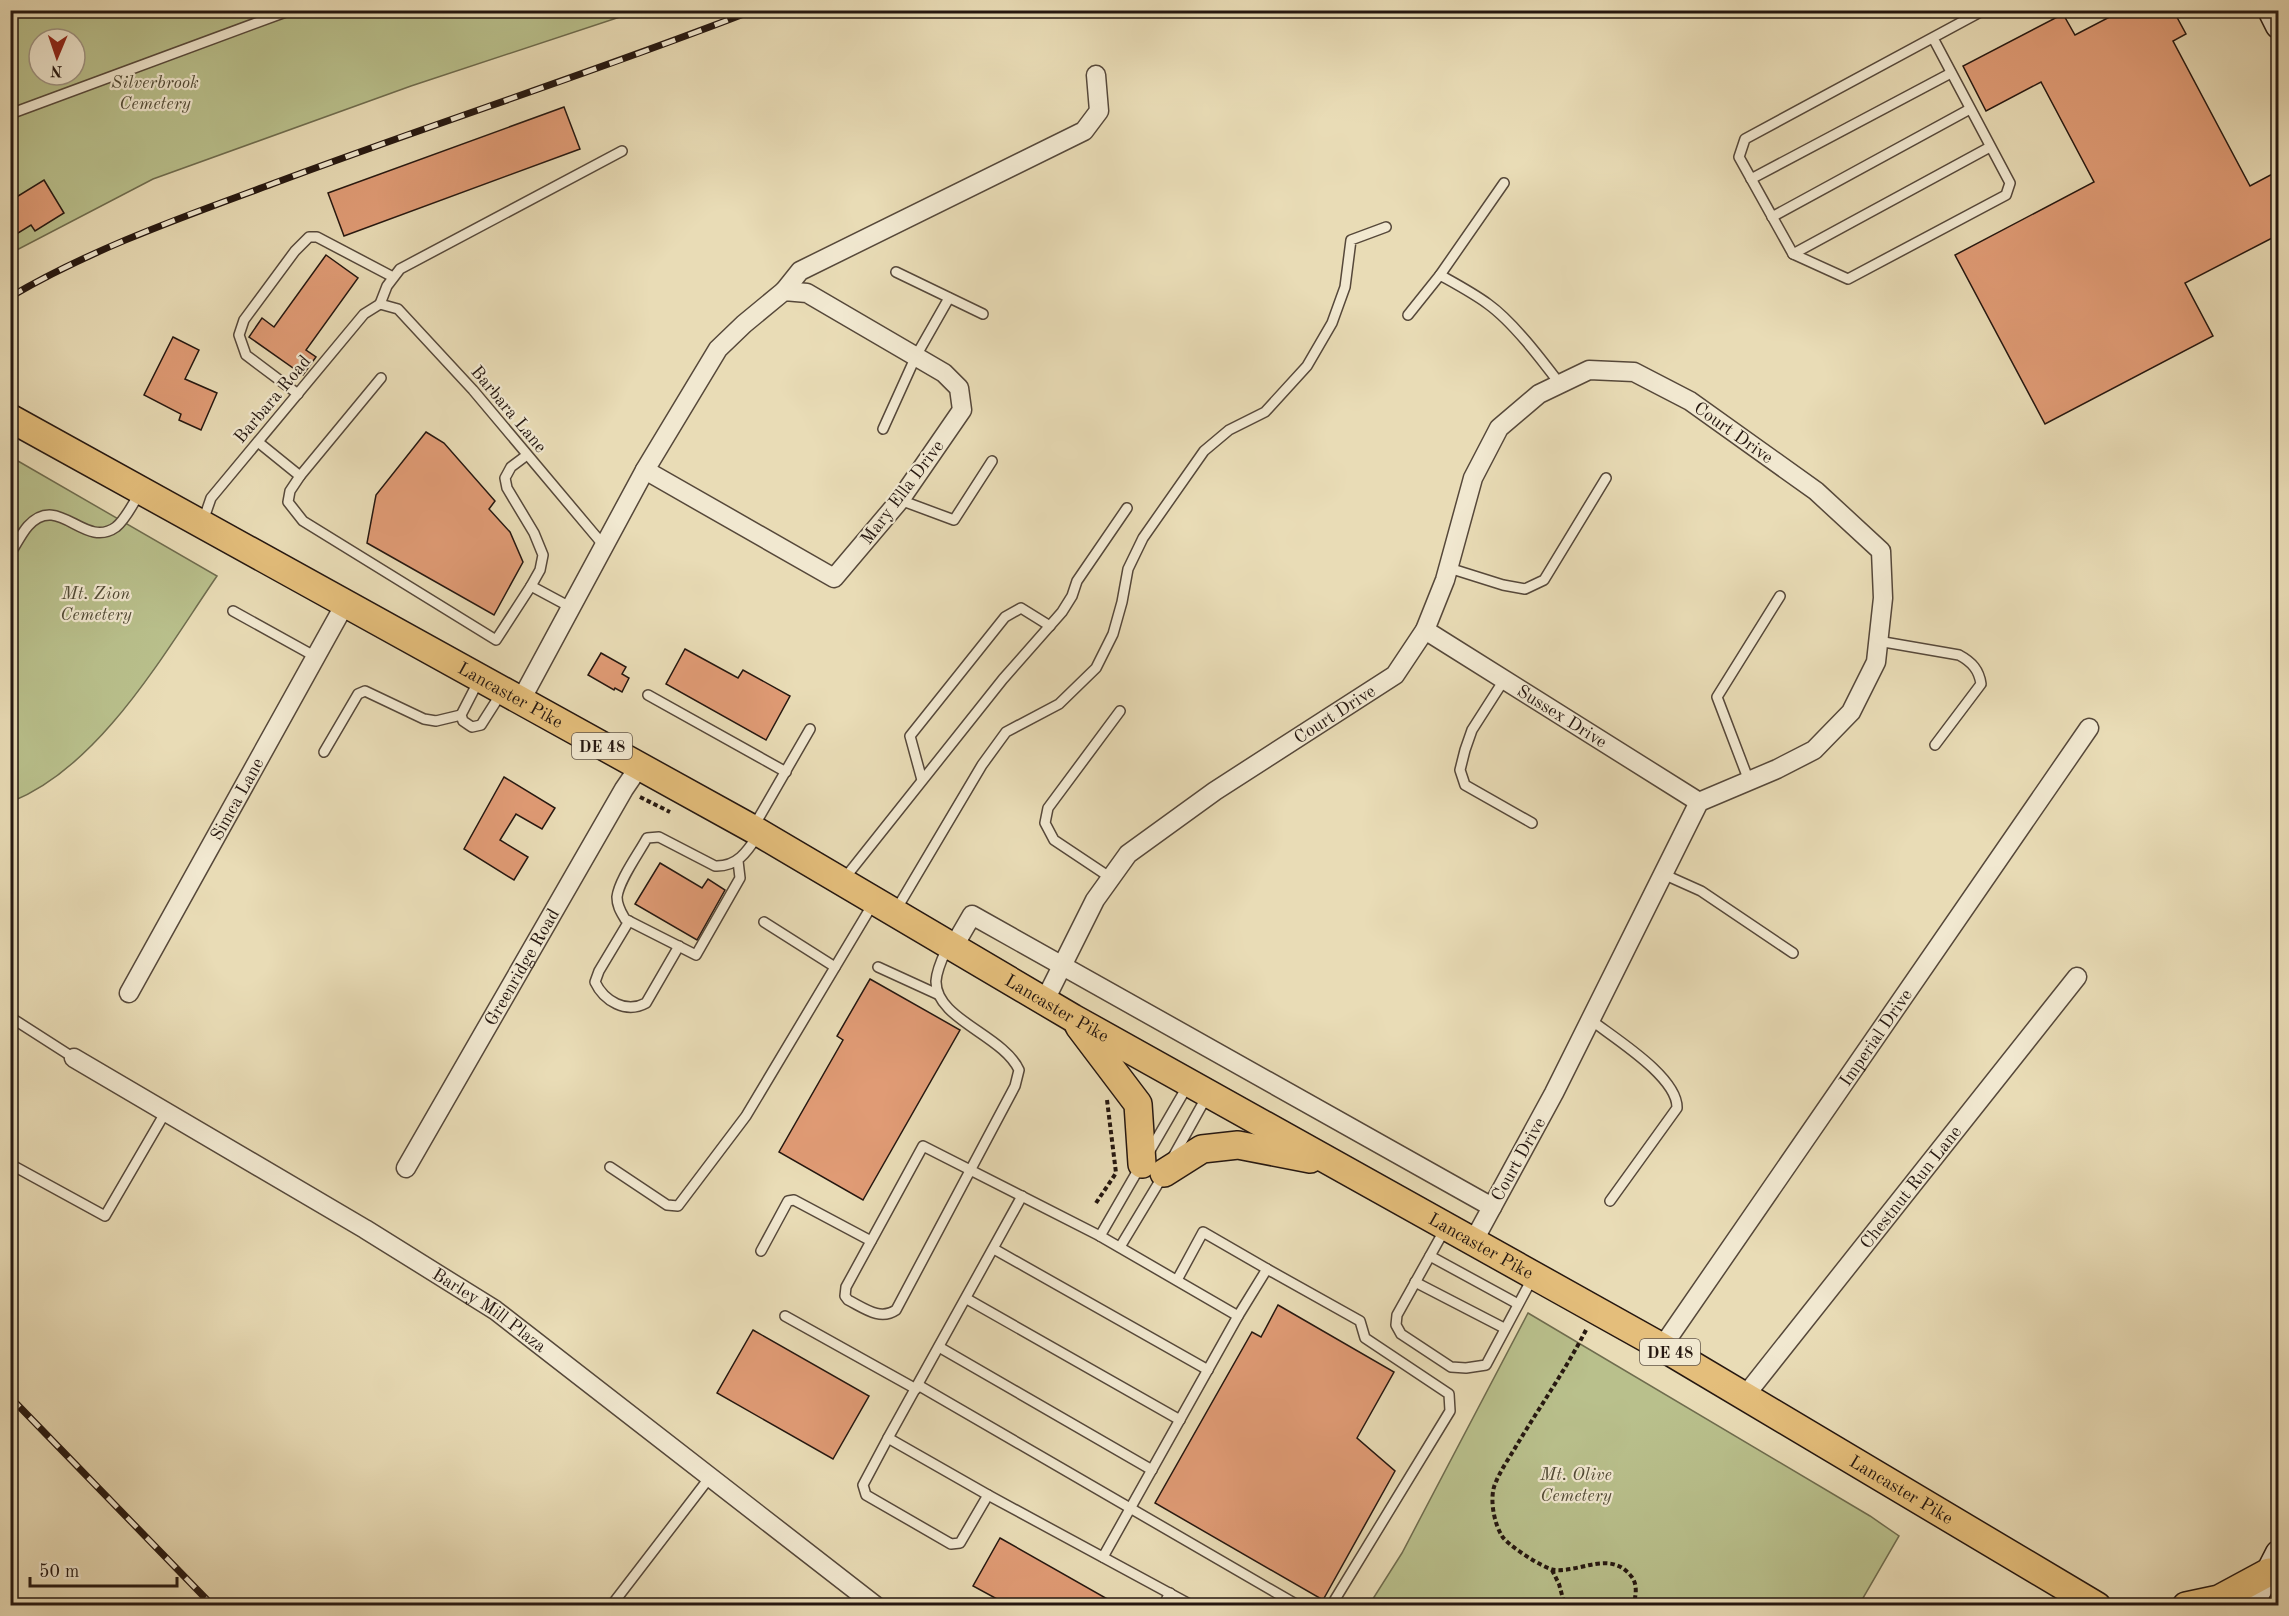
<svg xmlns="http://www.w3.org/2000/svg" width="2289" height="1616" font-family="'Old Standard TT',serif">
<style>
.green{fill:#b9c08c;stroke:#6f6c4e;stroke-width:1.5;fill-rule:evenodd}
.building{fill:#e09b75;stroke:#251710;stroke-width:1.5}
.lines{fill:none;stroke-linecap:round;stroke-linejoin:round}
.lane-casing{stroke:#56483a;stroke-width:12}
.street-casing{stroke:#56483a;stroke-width:21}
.secondary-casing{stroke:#251710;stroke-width:27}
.primary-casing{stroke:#251710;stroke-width:30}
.path{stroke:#251710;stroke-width:4;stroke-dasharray:4.5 3;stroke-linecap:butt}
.lane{stroke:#f1e8d0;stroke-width:9}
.street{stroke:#f1e8d0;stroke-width:18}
.secondary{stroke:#f1e8d0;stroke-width:24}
.primary{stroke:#e4be7b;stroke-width:27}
.rail-casing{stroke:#251710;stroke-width:7}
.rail{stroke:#f1e8d0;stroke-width:4.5;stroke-dasharray:14;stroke-linecap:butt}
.labels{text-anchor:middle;stroke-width:4.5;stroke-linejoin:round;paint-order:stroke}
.shield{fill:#f1e8d0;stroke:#62564a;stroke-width:1.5}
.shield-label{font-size:16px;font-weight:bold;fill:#251710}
.park-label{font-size:18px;font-style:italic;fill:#514a35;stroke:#f1e8d0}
.street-label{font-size:18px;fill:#251710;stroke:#f1e8d0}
</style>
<rect width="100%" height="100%" fill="#e9dcb6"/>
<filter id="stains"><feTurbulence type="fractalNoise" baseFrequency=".00333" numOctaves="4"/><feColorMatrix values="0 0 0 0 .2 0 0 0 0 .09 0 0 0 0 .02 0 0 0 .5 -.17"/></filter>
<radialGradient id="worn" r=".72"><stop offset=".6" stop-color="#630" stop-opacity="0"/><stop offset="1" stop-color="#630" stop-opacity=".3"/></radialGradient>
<g class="green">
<path d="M11 11H638L411 86 153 179 11 253ZM39 39H75V75H39Z"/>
<path d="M11 457 217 576C164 653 101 766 11 802Z"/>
<path d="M1528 1313 1870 1516 1899 1536 1859 1605H1369L1402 1553Z"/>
</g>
<g class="building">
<path d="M2123 10H2173L2186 34 2173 41 2250 186 2278 171V235L2185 283 2213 336 2045 424 1955 255 2094 182 2041 82 1986 111 1963 66 2063 14 2075 35Z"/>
<path d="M564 107 580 149 344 236 328 193Z"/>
<path d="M44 180 64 213 35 231 31 225 10 238V201Z"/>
<path d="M326 255 358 278 306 350 316 357 303 375 249 337 262 318 274 327Z"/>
<path d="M173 337 199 350 185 379 217 393 201 430 179 420 181 414 144 395Z"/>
<path d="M426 432 444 443 495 501 489 509 510 532 523 562 494 615 367 543 376 495Z"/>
<path d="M685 649 738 678 743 670 790 696 766 740 666 684Z"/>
<path d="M601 653 626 667 622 674 629 678 622 692 615 688 614 690 588 675Z"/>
<path d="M504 777 555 808 542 829 516 814 500 840 528 857 514 880 464 849Z"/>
<path d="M660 863 702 888 708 879 725 890 697 940 635 904Z"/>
<path d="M870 979 960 1030 863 1200 779 1152 843 1040 837 1036Z"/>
<path d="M1278 1305 1394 1372 1357 1438 1395 1471 1323 1600 1155 1503 1252 1332 1261 1337Z"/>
<path d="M753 1330 869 1396 833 1459 717 1393Z"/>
<path d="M1000 1538 1118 1605H1008L973 1586Z"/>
</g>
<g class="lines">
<g class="lane-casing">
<g id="lane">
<path d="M1933 38 2010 183 2006 195 1848 279 1793 254 1739 157 1745 139 1984 10"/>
<path d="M10 114 291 10"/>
<path d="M1751 179 1951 73"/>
<path d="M1504 183 1440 275C1456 284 1473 293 1488 304 1513 322 1541 359 1560 384"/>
<path d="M1772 217 1970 109"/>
<path d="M1793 254 1990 147"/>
<path d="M896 272 983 314"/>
<path d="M380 304 398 309 473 390 605 547"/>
<path d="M380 304 387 286 400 269 622 151"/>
<path d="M1408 315 1440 275"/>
<path d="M298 394 246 355 239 335 244 320 295 251 309 237H317L393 277"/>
<path d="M883 429 916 356 949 298"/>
<path d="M258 442 300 476 381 378"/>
<path d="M527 455 511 467 505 478 507 488 534 533 543 555 540 570 531 586"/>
<path d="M300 476 290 491 288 502 303 521 496 640 531 586 572 608"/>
<path d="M900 500 954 520 992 461"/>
<path d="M203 521 211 498 364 314 380 304"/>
<path d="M10 554C16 545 21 534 28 526 59 492 84 550 116 527 126 519 133 503 140 493"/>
<path d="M1449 568 1503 585 1525 589 1544 580 1606 478"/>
<path d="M233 611 316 657"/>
<path d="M1878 641 1959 655C1972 662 1979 670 1981 684L1935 745"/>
<path d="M479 680 461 715 463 721 472 727 481 725 502 692"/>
<path d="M1504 680 1472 730 1465 750 1460 770 1465 785 1532 823"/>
<path d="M648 695 786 772"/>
<path d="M324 752 358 694 365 691 424 719 436 721 461 715"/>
<path d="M922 780 910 736 1005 617 1021 608 1050 626"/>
<path d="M1749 781 1717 697 1780 596"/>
<path d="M754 826 810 729"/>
<path d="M738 861 740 878 696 955 625 919C621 912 617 906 617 897 619 880 639 853 647 838L659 837 715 866C737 867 747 852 758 835"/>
<path d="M1663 874 1701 891 1793 953"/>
<path d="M1111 878 1054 840 1045 823 1048 808 1120 711"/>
<path d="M844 879 1003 679 1062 612 1072 596 1077 581 1127 508"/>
<path d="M896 910 982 765 1006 732 1059 704 1096 668 1113 634 1122 602 1128 569 1143 538 1204 451 1229 430 1265 412 1307 366 1332 323 1345 287 1351 240 1386 227"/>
<path d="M629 921 599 971 595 982C604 1001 626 1014 646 1003L679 946"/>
<path d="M764 922 835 967"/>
<path d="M948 946C943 957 937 968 936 981 935 1019 1003 1035 1019 1070L1015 1086 896 1310C880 1321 864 1308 848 1300L845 1296 846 1287 923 1146 1100 1236 1238 1316 1267 1269 1360 1321 1365 1338 1449 1394 1450 1411 1331 1606"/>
<path d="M878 967 937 994"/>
<path d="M10 1017 74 1058"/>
<path d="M1591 1020C1614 1038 1678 1077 1677 1108L1610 1201"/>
<path d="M1148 1154 1188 1085"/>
<path d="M1173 1157 1207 1096"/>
<path d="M10 1164 105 1216 165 1113"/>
<path d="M610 1167 667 1205 678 1206 746 1116 874 902"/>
<path d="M1022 1196 888 1438 988 1495 1193 1606"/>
<path d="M1445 1229 1397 1315 1396 1325 1401 1334 1451 1367 1466 1368 1486 1365 1533 1277"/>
<path d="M1100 1236 1141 1165"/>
<path d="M1120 1247 1164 1174"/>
<path d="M994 1249 1208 1370"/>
<path d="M761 1251 788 1201 794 1200 871 1241"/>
<path d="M1430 1256 1518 1304"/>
<path d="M1177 1280 1203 1232 1267 1269"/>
<path d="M1415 1282 1504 1328"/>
<path d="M967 1299 1180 1420"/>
<path d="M785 1316 916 1389"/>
<path d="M939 1347 1152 1470"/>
<path d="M918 1385 1299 1606"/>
<path d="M888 1438 863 1485 866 1495 951 1544 960 1543 988 1495"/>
<path d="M1103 1557 1238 1316"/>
<path d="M611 1606 710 1477"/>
<path d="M1163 1606 1170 1593"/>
</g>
</g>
<g class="street-casing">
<g id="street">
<path d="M784 291 807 293 944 373 959 388 962 410 900 500 834 578 645 470 718 349 744 324Z"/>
<path d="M784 291 800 271 1084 131 1099 111 1096 75"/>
<path id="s1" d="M1425 630 1699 802"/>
<path d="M521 700 645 470"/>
<path d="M954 946 972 915 1492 1207"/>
<path id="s2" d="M129 993 345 604"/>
<path id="s3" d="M1045 1000 1095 900 1128 854 1215 791 1395 675 1425 630 1445 580 1473 478 1499 428 1539 394 1589 370 1634 372 1690 401 1816 491 1881 551 1883 598 1876 662 1851 712 1814 750 1777 769 1699 802 1554 1093 1473 1242"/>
<path id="s4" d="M74 1058 365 1229 495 1310 876 1606"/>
<path id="s5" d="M406 1168 624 789 639 767"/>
<path id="s6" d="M1662 1347 2089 728"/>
<path id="s7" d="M1744 1397 2077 977"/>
</g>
</g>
<g class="secondary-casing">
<g id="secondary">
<path d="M2270 10 2278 26"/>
<path d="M2251 1606 2278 1553"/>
</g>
</g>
<g class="primary-casing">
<g id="primary">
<path id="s8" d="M10 418 753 829 1073 1018 1662 1347 2097 1606"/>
<path d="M1079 1026 1138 1104 1142 1164"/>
<path d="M1164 1173 1202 1149 1238 1145 1310 1159"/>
<path d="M2186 1606 2219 1599 2269 1572"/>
</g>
</g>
<g class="path">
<path d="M640 797 670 812"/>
<path d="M1096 1203 1116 1173 1107 1100"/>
<path d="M1586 1330C1566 1369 1541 1405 1518 1443 1510 1457 1499 1472 1494 1487 1490 1501 1494 1523 1502 1536 1507 1545 1544 1569 1555 1570 1582 1572 1610 1550 1631 1576 1638 1584 1636 1596 1633 1606"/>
<path d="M1552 1570 1559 1584 1565 1606"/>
</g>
<use href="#lane" class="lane"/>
<use href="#street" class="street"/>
<use href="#secondary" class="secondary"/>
<use href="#primary" class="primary"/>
<g class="rail-casing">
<g id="rail">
<path d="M10 297C93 248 183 217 272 184 432 124 595 72 754 10"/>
<path d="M10 1397 213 1606"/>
</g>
</g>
<use href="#rail" class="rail"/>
</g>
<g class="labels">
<g class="shield">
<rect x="572" y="733" width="60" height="26" rx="4.5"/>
<rect x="1640" y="1339" width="60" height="26" rx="4.5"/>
</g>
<g class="shield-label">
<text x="602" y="752">DE 48</text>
<text x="1670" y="1358">DE 48</text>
</g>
<g class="park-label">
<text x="155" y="88">Silverbrook<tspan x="155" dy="21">Cemetery</tspan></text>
<text x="96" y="599">Mt. Zion<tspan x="96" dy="21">Cemetery</tspan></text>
<text x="1576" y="1480">Mt. Olive<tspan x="1576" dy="21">Cemetery</tspan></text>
</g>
<g class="street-label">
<text transform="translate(272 399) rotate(-50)" y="6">Barbara Road</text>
<text transform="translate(509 409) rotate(50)" y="6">Barbara Lane</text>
<text dy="6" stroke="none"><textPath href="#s3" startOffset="1030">Court Drive</textPath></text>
<text transform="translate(902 492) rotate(-53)" y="6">Mary Ella Drive</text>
<text dy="6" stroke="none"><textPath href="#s8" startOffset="572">Lancaster Pike</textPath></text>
<text dy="6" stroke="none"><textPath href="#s3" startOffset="418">Court Drive</textPath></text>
<text dy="6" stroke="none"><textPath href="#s1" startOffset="162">Sussex Drive</textPath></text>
<text dy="6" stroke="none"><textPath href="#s2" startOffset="222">Simca Lane</textPath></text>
<text dy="6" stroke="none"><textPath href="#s5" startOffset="232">Greenridge Road</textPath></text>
<text dy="6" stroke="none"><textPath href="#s8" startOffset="1202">Lancaster Pike</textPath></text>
<text dy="6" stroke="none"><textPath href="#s6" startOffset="376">Imperial Drive</textPath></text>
<text transform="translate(1518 1159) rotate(-61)" y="6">Court Drive</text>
<text dy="6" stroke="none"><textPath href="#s7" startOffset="268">Chestnut Run Lane</textPath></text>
<text dy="6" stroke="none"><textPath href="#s8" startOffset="1688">Lancaster Pike</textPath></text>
<text dy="6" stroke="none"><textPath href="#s4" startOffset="486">Barley Mill Plaza</textPath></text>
<text dy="6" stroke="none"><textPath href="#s8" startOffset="2174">Lancaster Pike</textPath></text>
</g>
</g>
<rect width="2289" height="1616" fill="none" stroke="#e9dcb6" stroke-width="36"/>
<rect x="12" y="12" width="2265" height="1592" fill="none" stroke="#251710" stroke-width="3"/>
<rect x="18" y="18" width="2253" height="1580" fill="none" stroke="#251710" stroke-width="1.5"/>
<g transform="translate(57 57) rotate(182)"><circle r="28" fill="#f1e8d0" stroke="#9f9483" stroke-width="1.5"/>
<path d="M0-4.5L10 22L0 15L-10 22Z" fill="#8f2418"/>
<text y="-9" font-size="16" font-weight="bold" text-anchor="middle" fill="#251710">N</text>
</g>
<path d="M30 1577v9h147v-9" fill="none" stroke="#251710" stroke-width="3"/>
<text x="39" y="1577" font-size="18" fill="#251710" stroke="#f1e8d0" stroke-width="4.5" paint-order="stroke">50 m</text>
<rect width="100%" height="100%" filter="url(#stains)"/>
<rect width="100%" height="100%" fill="url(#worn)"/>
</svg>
